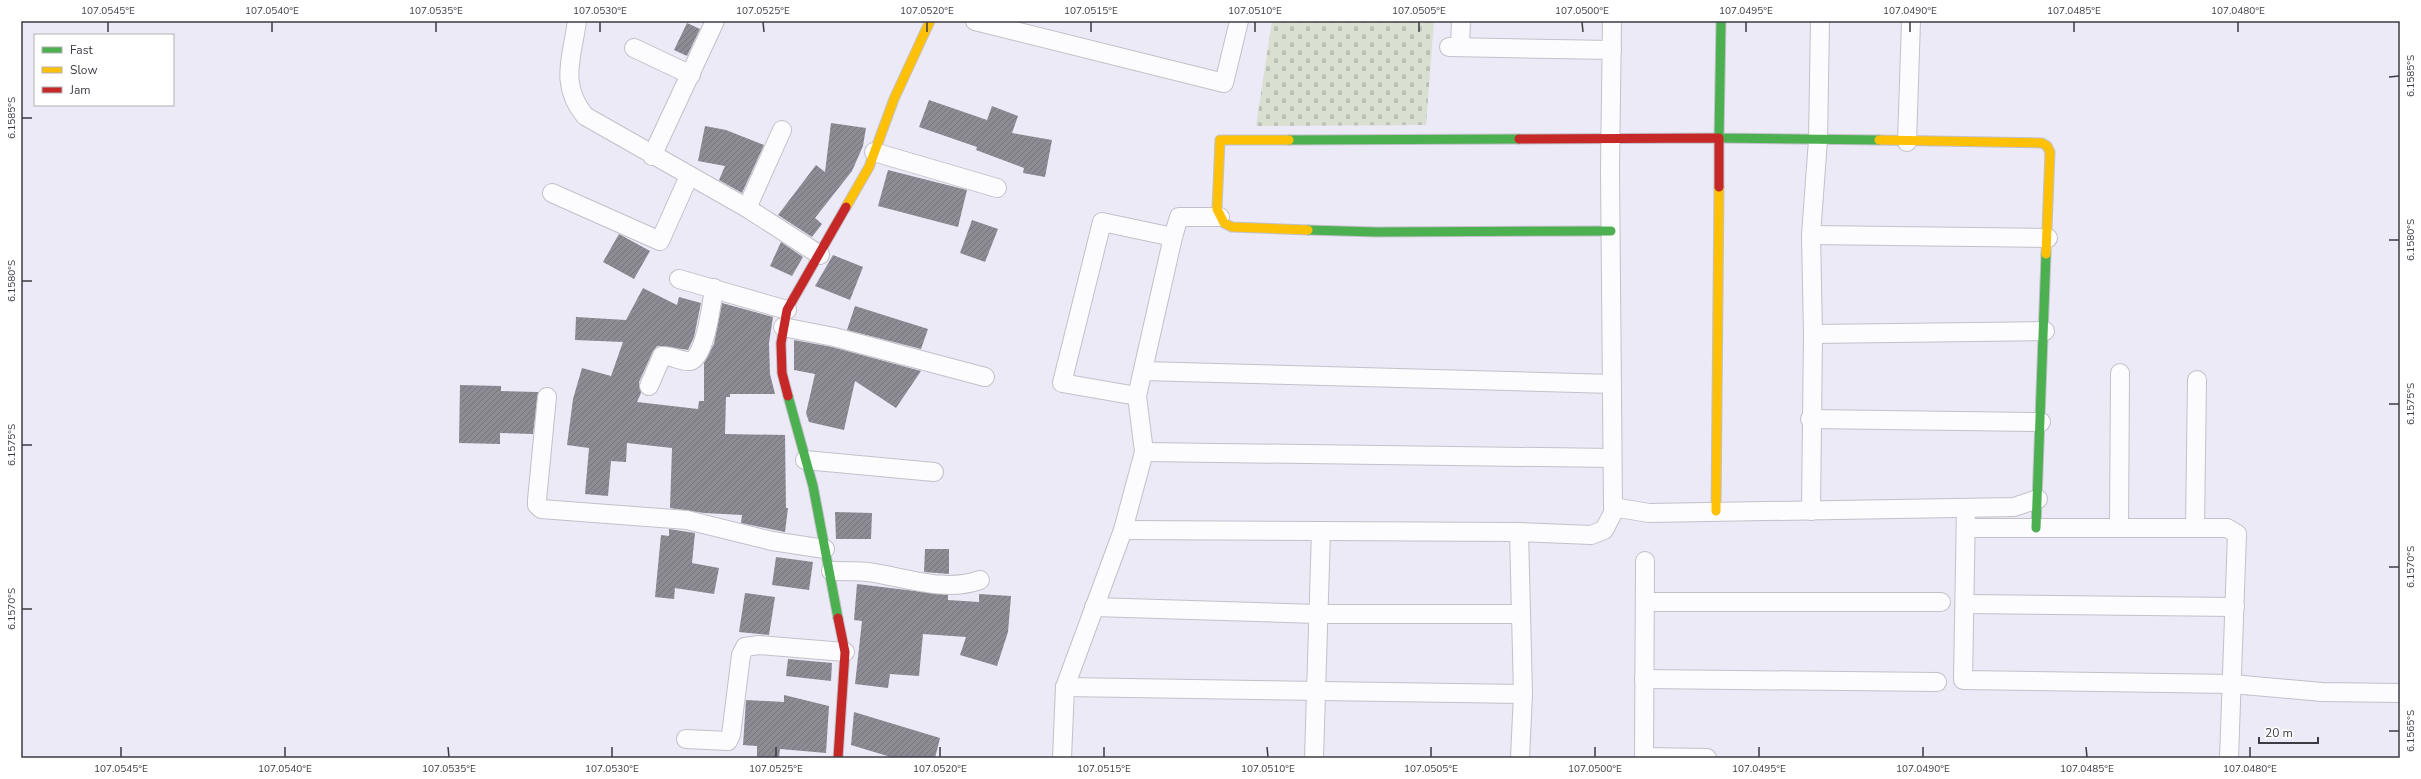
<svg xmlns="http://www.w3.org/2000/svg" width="2421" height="779" font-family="'Nunito Sans',sans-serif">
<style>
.cemetery{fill:url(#cemetery-stones)}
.building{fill:url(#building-hatch)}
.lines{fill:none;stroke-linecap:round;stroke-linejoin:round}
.street-casing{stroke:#c2c1ca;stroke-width:20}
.fast-casing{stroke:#c2c1ca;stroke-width:11}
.slow-casing{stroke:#c2c1ca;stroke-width:11}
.jam-casing{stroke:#c2c1ca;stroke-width:11}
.street{stroke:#fcfcfe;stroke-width:18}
.fast{stroke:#4caf50;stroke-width:9}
.slow{stroke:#ffc107;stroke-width:9}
.jam{stroke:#c62828;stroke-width:9}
.ticks{fill:none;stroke:#3b3b43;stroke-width:1.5}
.neatline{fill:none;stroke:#3b3b43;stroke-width:1.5}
.ticks-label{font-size:10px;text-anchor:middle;fill:#3b3b43}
</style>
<defs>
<pattern id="cemetery-stones" width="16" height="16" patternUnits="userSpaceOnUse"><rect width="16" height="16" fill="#d9e0d1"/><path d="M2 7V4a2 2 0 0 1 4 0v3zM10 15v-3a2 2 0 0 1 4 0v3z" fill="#bbc1b5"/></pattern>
<pattern id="building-hatch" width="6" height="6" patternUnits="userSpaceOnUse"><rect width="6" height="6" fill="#8d8c95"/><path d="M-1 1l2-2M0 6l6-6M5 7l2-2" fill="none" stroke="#74747b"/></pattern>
</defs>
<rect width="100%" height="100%" fill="#ebeaf6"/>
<path class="cemetery" d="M1272 21H1434L1426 125 1256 126Z"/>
<g class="building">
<path d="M687 23 700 29 687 56 674 50Z"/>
<path d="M929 100 987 120 992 106 1018 116 1012 133 1052 140 1045 177 1023 173 1024 168 976 150 977 147 919 127Z"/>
<path d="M831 123 866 128 863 146 852 171 815 218 822 224 812 237 778 215 816 165 825 172Z"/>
<path d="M705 126 726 130 764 145 742 193 719 180 725 166 698 161Z"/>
<path d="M888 170 967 190 958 227 878 206Z"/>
<path d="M972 220 998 229 985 262 960 253Z"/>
<path d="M619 234 650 251 634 279 603 262Z"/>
<path d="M781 242 803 257 792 276 770 266Z"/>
<path d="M833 255 863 267 850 300 815 286Z"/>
<path d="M643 288 677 305 679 297 701 303 694 337 688 350 662 346H657L653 351 639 382 641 393 637 402 698 409 699 401H704V363L714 344 722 303 773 317 769 343 770 374 775 394H730V397H726L725 434 785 435 786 508H788L785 532 741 523 742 515 704 513 670 508 672 448 627 443 626 462 611 461 608 496 585 494 589 448 567 445 573 399 582 368 611 376 623 342 575 340 576 317 626 320Z"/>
<path d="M855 306 928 329 921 349 847 330Z"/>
<path d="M794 340 832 347 921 371 896 408 855 381 844 430 809 422 806 413 815 374 794 370Z"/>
<path d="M460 385 501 386V391L538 392 533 434 500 433V444L459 443Z"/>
<path d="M835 512 872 513 871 539H836Z"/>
<path d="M669 529 695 533 692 563 719 568 714 594 675 588 674 599 655 597 661 535 669 536Z"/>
<path d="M925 549H949V574L924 572Z"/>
<path d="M776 557 813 562 809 590 772 585Z"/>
<path d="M857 584 948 595V600L979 602V594L1011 596 1008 632 997 666 960 655 966 637 923 634 919 676 890 674 888 688 855 684 862 621 854 620Z"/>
<path d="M745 593 775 597 769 635 739 632Z"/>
<path d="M788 659 832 663 831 681 786 676Z"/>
<path d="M784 695 829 706 826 753 780 749 779 758H757V746L743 745 746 700 784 702Z"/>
<path d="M854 712 940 738 935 758H894L851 745Z"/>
</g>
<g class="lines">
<g class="street-casing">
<g id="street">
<path d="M577 21C572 58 559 84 585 116L747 208"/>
<path d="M975 21 1224 83 1239 21"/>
<path d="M1612 21 1610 169 1613 507 1649 513 2014 507 2038 499"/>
<path d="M1449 47 1612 50"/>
<path d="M1460 47 1461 21"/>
<path d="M634 48 691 75"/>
<path d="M782 130 747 208 820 255"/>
<path d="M1907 142 1911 21"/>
<path d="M874 152 997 188"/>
<path d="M652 156 715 21"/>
<path d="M552 193 660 241 689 176"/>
<path d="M1811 235 2048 238"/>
<path d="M679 279 787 310"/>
<path d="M783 327 834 337 985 377"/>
<path d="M1813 334 2045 331"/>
<path d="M1143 371 1612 384"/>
<path d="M649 386 662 356C672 355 681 362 690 361 705 359 712 302 714 288"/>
<path d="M1137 396 1062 383 1102 222 1173 237"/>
<path d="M547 397 537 500V505L541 509 687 520 772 541 825 549"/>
<path d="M1810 419 2041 422"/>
<path d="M1144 452 1612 458"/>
<path d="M805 460 934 472"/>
<path d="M1966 508 1963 680 2232 684 2322 692 2400 693"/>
<path d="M1811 511 1813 334 1811 235 1818 140 1820 21"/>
<path d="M1966 528H2227L2237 534 2229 758"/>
<path d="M2119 528 2120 373"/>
<path d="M2195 528 2197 380"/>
<path d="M1123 530 1519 532 1591 535 1604 530 1615 509"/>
<path d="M1519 532 1523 694 1520 758"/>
<path d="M831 571C843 571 856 571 868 572 905 577 944 593 980 580"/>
<path d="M1645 602H1941"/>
<path d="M1965 604 2235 607"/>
<path d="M1094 607 1318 614H1521"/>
<path d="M1644 679 1937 682"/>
<path d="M1065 687 1523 694"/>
<path d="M686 739 728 741 731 735 741 655 745 647 759 645 845 652"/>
<path d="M1644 757 1707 758"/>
<path d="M1062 758 1065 687 1123 530 1144 452 1137 396 1173 237 1179 217H1220"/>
<path d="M1314 758 1321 531"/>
<path d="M1644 758 1645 561"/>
</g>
</g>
<g class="fast-casing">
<g id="fast">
<path d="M1721 21 1719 138 1879 140"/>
<path d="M1289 140 1519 139"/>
<path d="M1308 230 1376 232 1611 231"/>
<path d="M788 396 813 486 838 618"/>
<path d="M2036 528 2046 254"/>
</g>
</g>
<g class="slow-casing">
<g id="slow">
<path d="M1289 140H1220L1217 209 1224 223 1232 227 1308 230"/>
<path d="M1879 140 2042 143 2047 146 2050 152 2046 254"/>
<path d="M846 207 869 167 894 99 930 21"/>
<path d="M1716 511 1719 187"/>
</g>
</g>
<g class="jam-casing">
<g id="jam">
<path d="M1519 139 1719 138V187"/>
<path d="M788 396 782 373 781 343 787 310 846 207"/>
<path d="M838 758 845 652 838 618"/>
</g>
</g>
<use href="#street" class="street"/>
<use href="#fast" class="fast"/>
<use href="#slow" class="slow"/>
<use href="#jam" class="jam"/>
</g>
<path class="ticks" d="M108 22V32M272 22V32M436 22V32M600 22V32M763 22 764 32M927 22V32M1091 22V32M1255 22V32M1419 22V32M1582 22 1583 32M1746 22V32M1910 22V32M2074 22V32M2238 22V32M2389 77 2399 76M22 118H32M2389 240H2399M22 281H32M2389 404H2399M22 445H32M2389 567H2399M22 609H32M2389 731H2399M121 747V757M285 747V757M448 747 449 757M612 747V757M776 747V757M940 747V757M1104 747V757M1267 747 1268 757M1431 747V757M1595 747V757M1759 747V757M1923 747V757M2086 747 2087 757M2250 747V757"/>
<rect width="2421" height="779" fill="none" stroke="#ffffff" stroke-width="44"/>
<rect x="34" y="34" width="140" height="72" fill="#ffffff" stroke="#b1b1b4"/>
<rect x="42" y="47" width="20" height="6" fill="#4caf50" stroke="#b1b1b4"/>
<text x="70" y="54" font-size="12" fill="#3b3b43">Fast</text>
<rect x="42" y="67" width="20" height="6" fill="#ffc107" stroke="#b1b1b4"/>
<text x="70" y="74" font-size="12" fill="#3b3b43">Slow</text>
<rect x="42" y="87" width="20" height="6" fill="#c62828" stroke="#b1b1b4"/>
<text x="70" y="94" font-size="12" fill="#3b3b43">Jam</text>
<path d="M2259 737v6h59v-6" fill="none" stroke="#3b3b43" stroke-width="2"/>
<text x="2265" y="737" font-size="12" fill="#3b3b43" stroke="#ffffff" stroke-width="3" paint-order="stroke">20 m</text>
<rect x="22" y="22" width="2377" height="735" class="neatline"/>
<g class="ticks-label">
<text x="108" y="14">107.0545°E</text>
<text x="272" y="14">107.0540°E</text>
<text x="436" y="14">107.0535°E</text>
<text x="600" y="14">107.0530°E</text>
<text x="763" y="14">107.0525°E</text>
<text x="927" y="14">107.0520°E</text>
<text x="1091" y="14">107.0515°E</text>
<text x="1255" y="14">107.0510°E</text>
<text x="1419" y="14">107.0505°E</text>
<text x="1582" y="14">107.0500°E</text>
<text x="1746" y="14">107.0495°E</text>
<text x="1910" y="14">107.0490°E</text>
<text x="2074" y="14">107.0485°E</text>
<text x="2238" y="14">107.0480°E</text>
<text transform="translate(2410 76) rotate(-90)" y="4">6.1585°S</text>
<text transform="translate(11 118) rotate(-90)" y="4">6.1585°S</text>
<text transform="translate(2410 240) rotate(-90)" y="4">6.1580°S</text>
<text transform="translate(11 281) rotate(-90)" y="4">6.1580°S</text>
<text transform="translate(2410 404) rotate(-90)" y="4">6.1575°S</text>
<text transform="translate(11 445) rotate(-90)" y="4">6.1575°S</text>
<text transform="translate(2410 567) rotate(-90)" y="4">6.1570°S</text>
<text transform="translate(11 609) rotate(-90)" y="4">6.1570°S</text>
<text transform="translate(2410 731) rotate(-90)" y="4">6.1565°S</text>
<text x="121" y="772">107.0545°E</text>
<text x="285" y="772">107.0540°E</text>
<text x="449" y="772">107.0535°E</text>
<text x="612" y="772">107.0530°E</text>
<text x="776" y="772">107.0525°E</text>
<text x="940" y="772">107.0520°E</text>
<text x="1104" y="772">107.0515°E</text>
<text x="1268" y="772">107.0510°E</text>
<text x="1431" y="772">107.0505°E</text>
<text x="1595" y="772">107.0500°E</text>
<text x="1759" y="772">107.0495°E</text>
<text x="1923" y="772">107.0490°E</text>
<text x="2087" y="772">107.0485°E</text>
<text x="2250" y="772">107.0480°E</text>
</g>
</svg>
